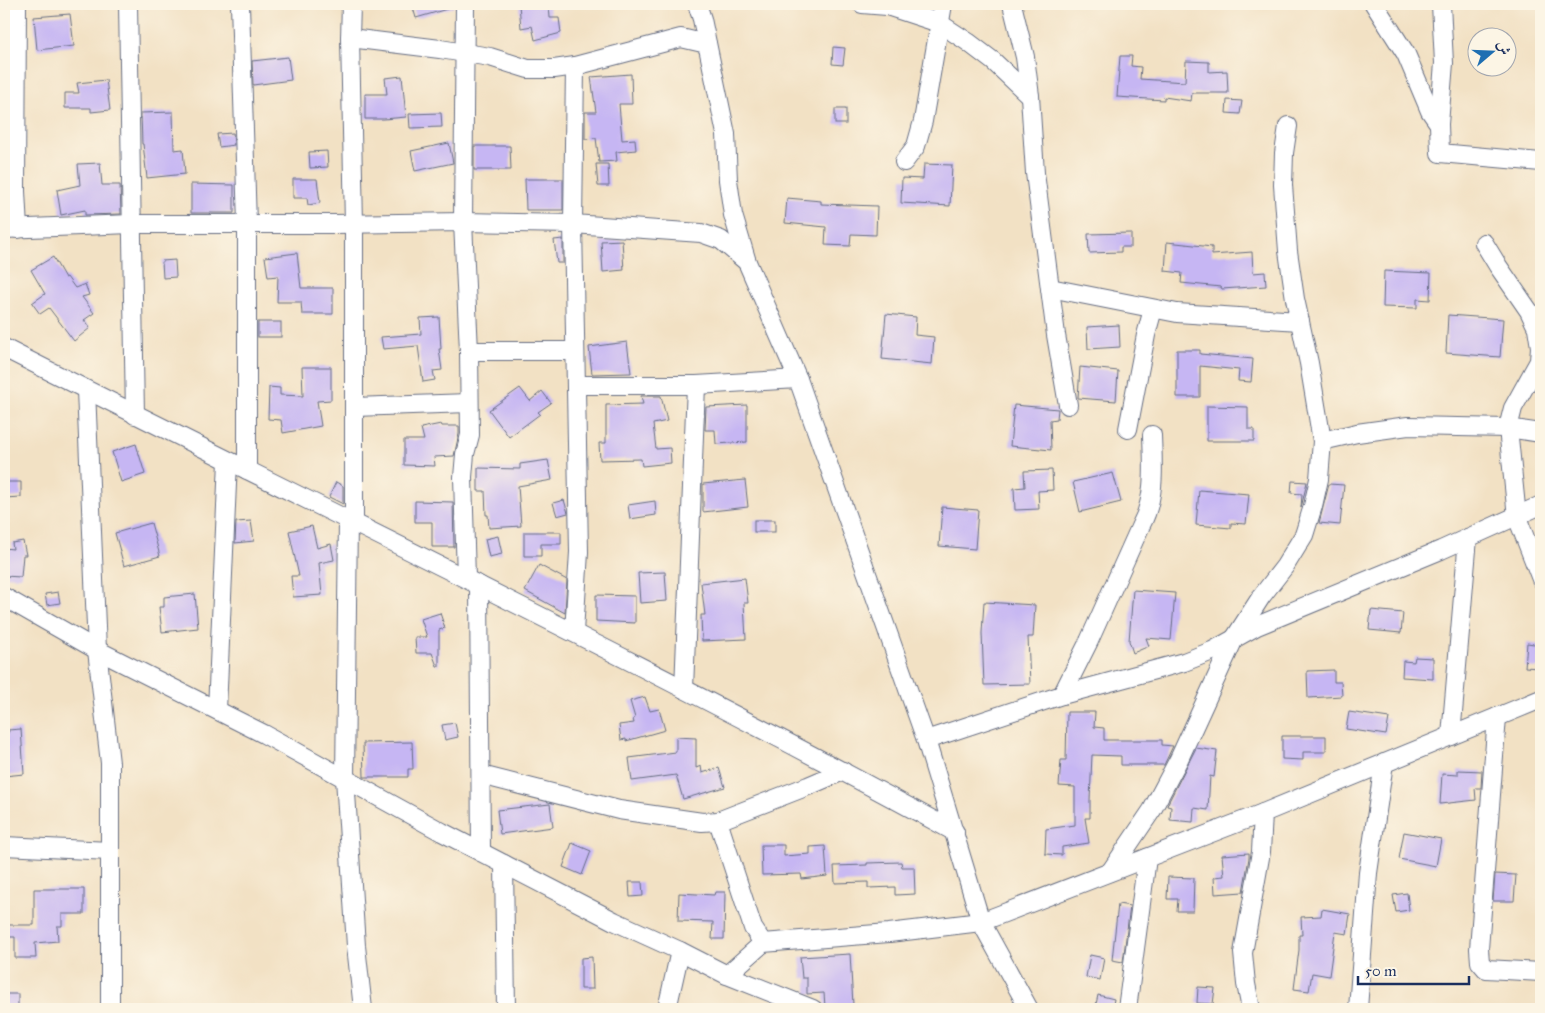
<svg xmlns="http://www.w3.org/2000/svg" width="1545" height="1013" font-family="'IM FELL Great Primer',Amiri,serif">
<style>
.building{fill:#c6b6f3}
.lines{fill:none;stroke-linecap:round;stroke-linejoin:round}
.minor-casing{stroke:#666d82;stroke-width:20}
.minor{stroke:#fff;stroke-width:18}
</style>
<rect width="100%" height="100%" fill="#fcf5e5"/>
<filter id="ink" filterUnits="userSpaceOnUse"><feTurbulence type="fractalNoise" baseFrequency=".02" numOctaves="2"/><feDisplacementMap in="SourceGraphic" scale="10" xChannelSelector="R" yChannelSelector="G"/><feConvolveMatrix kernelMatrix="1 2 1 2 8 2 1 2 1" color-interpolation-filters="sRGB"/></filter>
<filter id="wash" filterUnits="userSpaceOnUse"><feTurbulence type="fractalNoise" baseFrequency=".0096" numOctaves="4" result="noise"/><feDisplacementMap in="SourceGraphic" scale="20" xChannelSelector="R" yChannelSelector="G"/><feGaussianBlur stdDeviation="1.12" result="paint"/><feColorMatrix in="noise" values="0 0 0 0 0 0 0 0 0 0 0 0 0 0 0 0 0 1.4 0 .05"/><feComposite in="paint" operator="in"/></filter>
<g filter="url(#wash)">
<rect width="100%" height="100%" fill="#f2e1c4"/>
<g id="blocks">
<g class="building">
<path d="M412 4H454V7L416 18Z"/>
<path d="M519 4H549L550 18H559L561 33 535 40 532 26 521 28Z"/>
<path d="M70 14 74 46 37 50 34 17Z"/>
<path d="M833 47 845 48 843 65 832 64Z"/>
<path d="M1120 56H1132L1131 66 1141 67 1140 79 1185 82 1186 61 1209 62V72L1227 71 1228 93H1192L1191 101 1164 97V100L1117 97Z"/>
<path d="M288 57 291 80 253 85 252 61Z"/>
<path d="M631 74 632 104H619L622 140 635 139 636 150 616 152 617 161 599 162 596 138 585 139V112H596L591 77Z"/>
<path d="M402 76 406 117 384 119H365V94H387L385 78Z"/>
<path d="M106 80 110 110 91 112V108H65V93H79L77 83Z"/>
<path d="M1227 100 1242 101 1240 114 1226 113Z"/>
<rect x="835" y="109" width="11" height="15"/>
<path d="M173 112 174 150 183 149 185 174 147 178 143 144H142L141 113Z"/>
<path d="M441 113 442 127 410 128 409 114Z"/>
<path d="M233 133 234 145 219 147 217 134Z"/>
<path d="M449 143 453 163 415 171 411 151Z"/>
<path d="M474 146H510L511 170H474Z"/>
<path d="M327 151 328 167 310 168 309 152Z"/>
<path d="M100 163 102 185H120L121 214 85 215V210L61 215 57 190 80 185 78 164Z"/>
<path d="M596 164H608L609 186H598Z"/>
<path d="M924 164 952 165 950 206 901 203 902 178 923 179Z"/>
<path d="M293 179H317L320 203 308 205 307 198H293Z"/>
<path d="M525 179H563V210H526Z"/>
<path d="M191 184 234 185V213H191Z"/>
<path d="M787 198 821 201V204L877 206 876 235 851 234 850 246 825 245 826 227 785 223Z"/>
<path d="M1131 233V247H1121V252L1089 253 1088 234Z"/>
<path d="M563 239V263H557L554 240Z"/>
<path d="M622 240 624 270 603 272 601 241Z"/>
<path d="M1167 242 1212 247V255L1252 252 1253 273 1265 272 1266 286 1222 289 1221 287 1181 283 1182 273 1165 271Z"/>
<path d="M297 253 301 288H333V314H302L301 302H277L278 276 268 277 265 257Z"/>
<path d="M53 257 65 278 67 277 75 288 85 284 89 295 82 297 94 313 84 320 90 328 74 341 49 308 40 314 32 303 45 294 31 270Z"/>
<path d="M175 260 176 277 163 278 162 261Z"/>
<path d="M1384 271 1431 273 1430 300 1417 299V308L1383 307Z"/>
<path d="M886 314 916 317 915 335 934 337 932 364 882 359Z"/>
<path d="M1448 315 1503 319 1500 357 1446 353Z"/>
<path d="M439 317 441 349H439L442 370 433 371 435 380 423 382 418 346 383 349 381 337 421 334 420 318Z"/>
<rect x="258" y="322" width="23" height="15"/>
<path d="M1119 325 1120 347 1088 349 1087 327Z"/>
<path d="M627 342 631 373 592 374 589 347Z"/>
<path d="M1177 350H1200V354L1253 359 1251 382 1238 381 1239 370 1200 366V397H1177Z"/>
<path d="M302 367H331V400L317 401 321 426 283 433 281 420 268 419 269 387 280 388V395L303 396Z"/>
<path d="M1080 367 1118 371 1116 401 1078 398Z"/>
<path d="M520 388 530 401 542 391 551 403 538 412 540 414 509 437 489 410Z"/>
<path d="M641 396H661L667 421 653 424 656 449 670 448 671 463 642 466 641 459 600 460 599 443H606V405L643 404Z"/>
<path d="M747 405V442L716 444 715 430H705L706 407Z"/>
<path d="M1014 405 1058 409 1057 419 1050 420 1051 450 1010 446Z"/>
<path d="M1207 406 1248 407V429H1254V441H1207Z"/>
<path d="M441 424 442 426H459V434L454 456 434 457 435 466 404 465V440H424L421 428Z"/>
<path d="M136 444 145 474 121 482 112 452Z"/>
<path d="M548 460 552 480 518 486 521 526 489 528 488 515H486L485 491H478V468L520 469V464Z"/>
<path d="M1052 470 1053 490 1038 491 1039 509 1015 510 1014 488 1025 487 1024 471Z"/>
<path d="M1113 473 1121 502 1080 512 1073 482Z"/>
<path d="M745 480 748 507 703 512V484Z"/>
<path d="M1292 481 1307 482 1301 508 1302 494 1291 493Z"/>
<path d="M4 482H21V497L4 498Z"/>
<path d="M336 482 343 486V504L329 497Z"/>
<path d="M1329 484 1344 485 1340 525 1319 523Z"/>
<path d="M1199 490 1249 494 1246 524 1231 523V528L1196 525Z"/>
<path d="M564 500 568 513 557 516 553 503Z"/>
<path d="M415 501 453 502 454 547H432V522H415Z"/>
<path d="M655 501 656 515 630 519 628 505Z"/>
<path d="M942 507 978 510 975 549 939 546Z"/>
<rect x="754" y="520" width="21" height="12"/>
<path d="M251 521 254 541 235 543 236 522Z"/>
<path d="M151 523 160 556 124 566 115 533Z"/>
<path d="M312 526 317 548 331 544 334 560 319 563 322 595 293 597 291 576H299L289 531Z"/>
<path d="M524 532H561V544H541V556H524Z"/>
<path d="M498 536 502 554 489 557 485 539Z"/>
<path d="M23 541 26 555H23L21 577 4 576V548L13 549 12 543Z"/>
<path d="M539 565 567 580 565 613 525 591Z"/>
<path d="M665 572 667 601 640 603 638 573Z"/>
<path d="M745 578 748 603H744L746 639 702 641 701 615H705L701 583Z"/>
<path d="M1133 590 1175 593 1171 640 1146 638 1149 646 1133 653 1129 641Z"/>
<path d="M58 592 60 603 47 605 45 594Z"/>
<path d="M195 594 198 628 162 632 159 607H164V597Z"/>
<path d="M596 595 635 596V623L596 621Z"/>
<path d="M984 602 1035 605 1033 637H1028L1030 684 984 685 982 633Z"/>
<path d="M1371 610 1403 613 1401 633 1369 630Z"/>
<path d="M440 613 445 628 439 630V666H437L432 653H416L415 637H427L421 619Z"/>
<path d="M1527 643 1541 645 1538 668 1525 667Z"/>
<path d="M1415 657 1433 658V679L1402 677 1403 661 1414 662Z"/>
<path d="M1334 670V682H1341L1342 696 1308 698 1307 671Z"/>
<path d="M645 697 650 711 659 709 665 730 626 741V739L621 740 619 725 634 723 633 719 635 718 630 701Z"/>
<path d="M1067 712H1095L1094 727 1104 728V740H1162V745L1173 746 1164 765H1121V756L1092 755 1090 800V818H1085L1089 843 1062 847V855L1045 854 1046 829 1075 825V787L1059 786 1061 760H1066Z"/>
<path d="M1349 712 1389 718 1386 735 1346 729Z"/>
<path d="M455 723 458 737 445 740 442 725Z"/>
<path d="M21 729 24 774 4 776V733L9 732 8 730Z"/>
<path d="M1282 736H1326V752H1303V760L1282 759Z"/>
<path d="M676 737 696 738V768L701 766 702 773 719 768 725 787 683 799 676 775 632 781 629 758 676 752Z"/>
<path d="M412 742 413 769H408V777H364L363 743Z"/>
<path d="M1196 748 1217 751 1214 777 1210 776 1208 810 1194 808 1193 822 1170 820 1171 807 1167 806 1168 803Z"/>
<path d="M1458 770 1482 771 1481 788H1475L1476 800 1440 804 1442 774 1458 775Z"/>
<path d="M550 804 553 827 500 834 497 810Z"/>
<path d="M1404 832 1441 839 1436 866 1399 859Z"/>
<path d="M572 843 591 851 582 875 563 867Z"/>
<path d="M761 845H784V856L810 854V847L825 846 827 876 802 879 801 874 762 875Z"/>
<path d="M1249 853V858L1243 892 1215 894 1214 877 1224 876 1222 855Z"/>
<path d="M901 862 902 867H914L915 894 895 895V887L868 888V882L835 883 834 866 867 865V863Z"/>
<path d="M1495 874 1516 875 1514 901H1493Z"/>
<path d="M1168 877 1194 878 1193 911H1177L1178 899H1167Z"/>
<path d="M629 882H642L643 896 630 897Z"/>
<path d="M34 889H84V914H62V926H57L58 941 35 943 36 958H15V937H4V925H34Z"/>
<path d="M715 892H725L724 939H712L713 922 678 921 679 893 714 895Z"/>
<path d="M1407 893 1409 910 1396 912 1393 895Z"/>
<path d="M1118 904 1130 906 1123 962 1112 960Z"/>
<path d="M1322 909 1350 914 1347 934 1335 932 1329 976 1312 973 1309 991 1294 989 1299 950V935H1302L1301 917 1321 916Z"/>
<path d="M850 954 853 1005 825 1007 824 993 807 994V978H802L800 957Z"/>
<path d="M1090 955 1104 958 1100 980 1086 977Z"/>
<path d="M592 957 593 989H581V958Z"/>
<path d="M1198 987 1215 988 1213 1004 1197 1003Z"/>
<rect x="4" y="994" width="14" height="15"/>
<path d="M1098 995 1114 999 1112 1009H1095Z"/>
</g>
</g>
</g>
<g filter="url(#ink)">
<use href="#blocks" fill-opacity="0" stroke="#666d82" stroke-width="1"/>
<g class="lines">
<g class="minor-casing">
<g id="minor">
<path d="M17 4 16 191 18 229"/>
<path d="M128 4 135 415"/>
<path d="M240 4 247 224V470"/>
<path d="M351 4 350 38 354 224V523"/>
<path d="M465 4 463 222 469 351 470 435 465 454 463 477 466 578"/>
<path d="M697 4 702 19 726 134 728 180 733 215 747 262 798 379 926 740 981 922 1029 1009"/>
<path d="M862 4 887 6 939 23 968 42 993 61 1030 96"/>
<path d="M1012 4 1025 57 1030 96 1035 173 1056 335 1068 405"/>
<path d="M1374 4 1406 54 1430 111 1439 124"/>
<path d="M1441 4 1444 63 1439 124 1440 153 1541 162"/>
<path d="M350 38 440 49 490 57 528 69H554L575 66 681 38 707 44"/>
<path d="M904 162 916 146 923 121 943 4"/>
<path d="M4 229 131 224H335L463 222 573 224 701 233 721 240 747 262"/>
<path d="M1484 243 1498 266 1529 311 1537 328 1540 347 1539 361 1513 408 1508 428 1517 517 1541 579"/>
<path d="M1050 288 1177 313 1300 321"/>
<path d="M4 348C321 509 642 661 955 832"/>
<path d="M469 351H574"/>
<path d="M576 385H696L798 379"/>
<path d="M86 390 97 650 110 763V1009"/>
<path d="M354 407 469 403"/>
<path d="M1128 429 1146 335 1153 309"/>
<path d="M1322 441 1357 433 1408 426 1508 428 1541 433"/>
<path d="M348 520 345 778 356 946 363 1009"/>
<path d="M479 585 481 852"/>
<path d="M4 597 97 650 264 734 442 832 614 921 680 951 727 975 813 1009"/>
<path d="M574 632 579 552 573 224 575 66"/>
<path d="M684 689 696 385"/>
<path d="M1062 695 1089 641 1141 525C1156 497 1153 466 1152 435"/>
<path d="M217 710 228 461"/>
<path d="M1497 717 1479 949 1480 962 1486 969 1541 972"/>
<path d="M1451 736 1468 538"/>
<path d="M926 740 1062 695 1184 662 1212 651 1257 626 1441 550 1541 505"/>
<path d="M481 775 619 810 702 822 718 821 808 786 843 771"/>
<path d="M718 821 753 928 763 943"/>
<path d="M4 846 110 851"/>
<path d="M504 864 506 1009"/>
<path d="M1110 872 1152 810 1179 759 1234 639 1261 597 1285 566 1304 535 1313 506 1319 479 1322 441 1309 363 1295 299 1288 251 1283 185 1284 153 1288 126"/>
<path d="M727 975 763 943 889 933 981 922 1263 813 1541 699"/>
<path d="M667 1009 680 951"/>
<path d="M1127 1009 1147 858"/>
<path d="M1251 1009 1246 984 1243 953 1261 852 1263 813"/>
<path d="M1358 1009 1368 873 1384 763"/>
</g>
</g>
<use href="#minor" class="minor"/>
</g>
</g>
<rect width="1545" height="1013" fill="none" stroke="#fcf5e5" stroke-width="20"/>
<g transform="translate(1492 52) rotate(71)"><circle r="24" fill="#fcf5e5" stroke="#a2a6af"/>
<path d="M0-4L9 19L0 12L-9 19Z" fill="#1f6fb2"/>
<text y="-8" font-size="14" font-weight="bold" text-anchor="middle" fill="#1b2f5e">ش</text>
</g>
<path d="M1358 976v8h111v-8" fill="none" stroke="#1b2f5e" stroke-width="2.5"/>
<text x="1365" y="976" font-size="15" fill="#1b2f5e" stroke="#fcf5e5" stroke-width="4" paint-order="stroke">50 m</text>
</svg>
